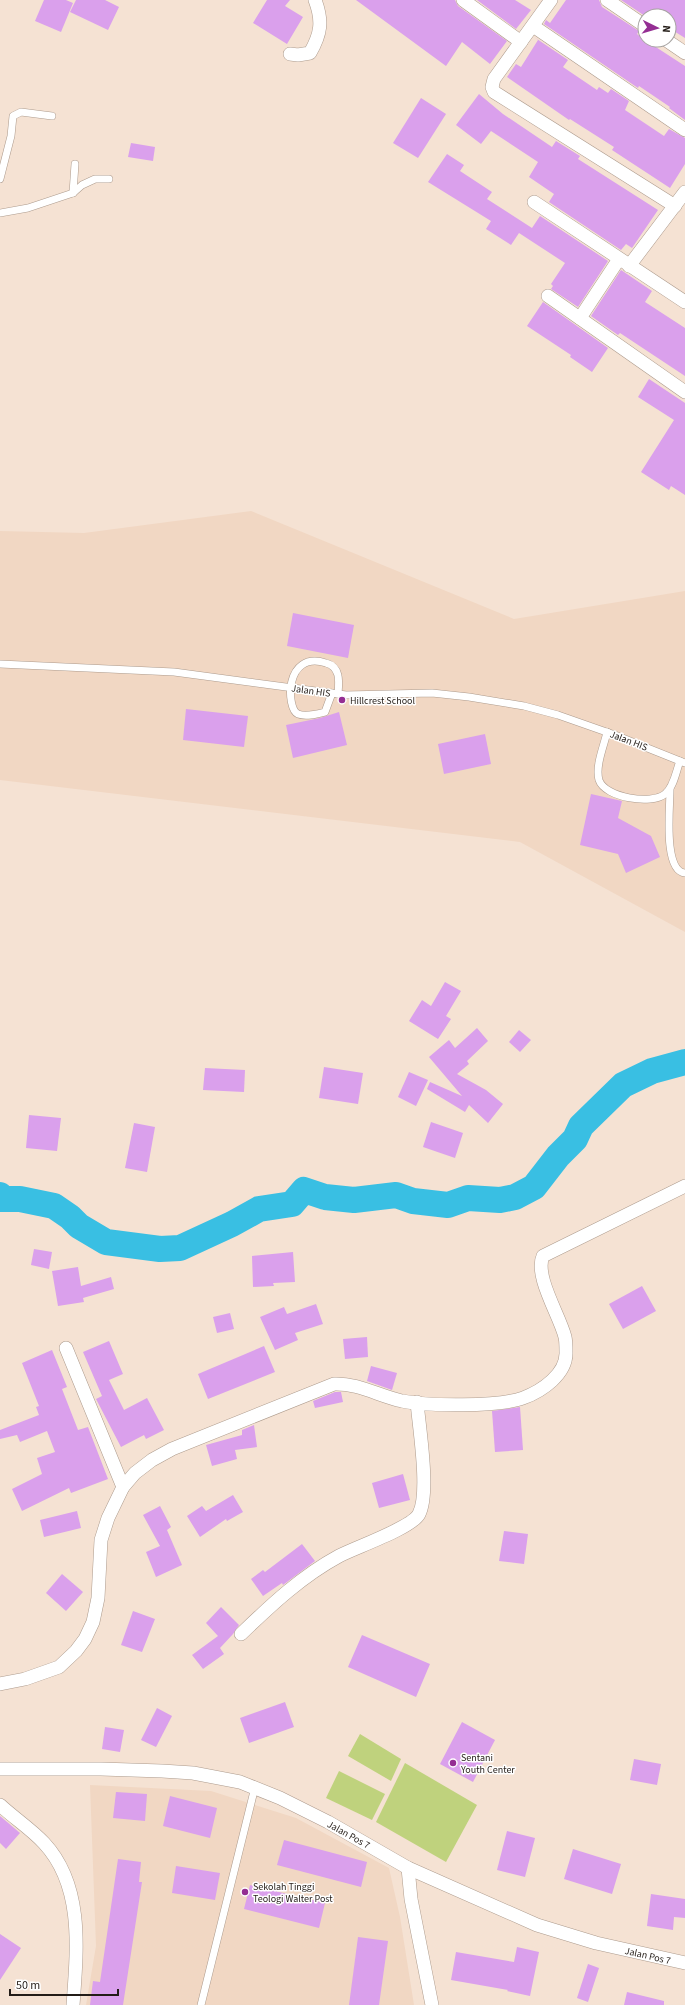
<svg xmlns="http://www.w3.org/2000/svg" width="685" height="2005" font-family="'Source Sans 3',sans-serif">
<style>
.built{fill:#f1d7c3}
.green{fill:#bfd27d}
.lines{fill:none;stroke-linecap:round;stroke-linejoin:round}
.river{stroke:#39bfe3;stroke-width:26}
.building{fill:#daa0ec}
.service-casing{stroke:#ad9b8d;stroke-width:8}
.minor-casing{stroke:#ad9b8d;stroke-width:14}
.service{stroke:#fff;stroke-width:7}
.minor{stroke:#fff;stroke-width:13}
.poi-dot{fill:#942e93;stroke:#fff;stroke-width:1.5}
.labels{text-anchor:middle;stroke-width:3;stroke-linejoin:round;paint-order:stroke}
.street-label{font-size:10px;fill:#231c17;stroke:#fff}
.poi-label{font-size:10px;fill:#231c17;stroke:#fff;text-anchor:start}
</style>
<rect width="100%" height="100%" fill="#f5e2d3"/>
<g class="built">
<path d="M251 511 514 619 685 591V932L520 842 0 780V531L84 533Z"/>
<path d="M90 1785 211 1791 296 1818 389 1868 400 1917 414 2005H86L96 1946Z"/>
</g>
<g class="green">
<path d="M360 1734 401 1759 391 1781 348 1756Z"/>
<path d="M405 1763 477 1805 446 1862 376 1822Z"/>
<path d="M339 1771 385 1794 372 1820 326 1798Z"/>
</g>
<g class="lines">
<path class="river" d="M0 1195 2 1199H20L54 1206 70 1217 79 1226 106 1242 160 1249 180 1248 232 1224 259 1209 292 1204 304 1190 325 1197 354 1200 396 1195 413 1201 448 1205 468 1198 500 1200 515 1197 534 1187 558 1156 575 1139 581 1126 623 1085 652 1071 685 1062"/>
</g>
<g class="building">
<path d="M44 0H66L73 3 61 32 35 21Z"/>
<path d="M76 0H105L119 7 108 30 70 12Z"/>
<path d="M267 0H290L285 6 303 17 287 44 253 23Z"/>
<path d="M356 0H455L458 6 507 41 490 64 462 42 446 66Z"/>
<path d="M477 0H515L531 10 516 29Z"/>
<path d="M566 0H599L602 7 639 31 637 34 645 40 685 66V120L669 108 670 107 639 86 638 88 544 24 546 20 550 23Z"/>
<path d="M621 0H685V38L669 28V16H645Z"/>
<path d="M534 37 568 60 563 67 597 90 599 87 608 93 611 89 629 101 625 110 664 136 669 129 685 138V164L670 188 612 150 614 147 570 119 569 120 507 77 516 64 521 67 538 40Z"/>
<path d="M479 94 503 114 552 147 556 141 580 156 578 159 658 210 632 248 626 244 621 250 549 202 554 194 529 177 538 162 491 131 481 144 456 125Z"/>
<path d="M421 98 446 114 418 158 393 143Z"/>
<path d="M131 143 155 147 153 161 128 157Z"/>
<path d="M447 154 464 165 460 171 492 192 487 199 532 228 540 216 608 261 578 307 551 289 553 286 551 284 565 263 519 233 511 245 486 229 491 221 428 182Z"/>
<path d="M621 270 652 291 645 302 685 328V376L620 333 618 335 591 316Z"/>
<path d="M543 302 608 348 592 372 570 357 571 355 527 326Z"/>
<path d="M649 379 685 403V495L671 486 669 490 641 472 674 420 638 397Z"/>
<path d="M293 613 354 625 348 658 287 646Z"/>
<path d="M186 709 248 716 244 747 183 740Z"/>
<path d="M339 712 347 745 293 758 286 725 320 718Z"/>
<path d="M485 734 491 764 444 774 438 744Z"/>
<path d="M591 794 622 801 618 818 651 836 660 857 626 873 618 854 580 845Z"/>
<path d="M445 982 461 991 446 1016 451 1019 438 1039 409 1021 422 1000 431 1006Z"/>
<path d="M477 1028 488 1041 467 1061 469 1064 457 1074 486 1090 503 1104 488 1123 469 1105 465 1112 427 1089 430 1082 462 1096 429 1057 449 1040 455 1048Z"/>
<path d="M519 1030 531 1040 520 1052 509 1042Z"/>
<path d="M324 1067 363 1073 358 1104 319 1098Z"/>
<path d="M205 1068 245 1070 244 1092 203 1090Z"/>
<path d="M409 1072 428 1080 416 1106 398 1097Z"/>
<path d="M29 1115 61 1118 57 1151 26 1148Z"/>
<path d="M431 1122 463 1133 455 1158 423 1147Z"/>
<path d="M134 1123 155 1127 147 1172 125 1168Z"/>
<path d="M34 1249 52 1252 49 1269 31 1265Z"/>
<path d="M293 1252 295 1282 273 1283 274 1286 253 1287 252 1256Z"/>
<path d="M78 1267 81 1286 111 1277 114 1289 83 1298 84 1302 58 1306 52 1271Z"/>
<path d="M642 1286 656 1311 623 1329 609 1304Z"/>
<path d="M316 1304 323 1324 295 1333 298 1340 275 1350 260 1317 284 1307 287 1314Z"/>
<path d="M230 1313 234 1329 217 1333 213 1317Z"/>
<path d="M367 1337 368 1357 345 1359 343 1339Z"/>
<path d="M109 1341 123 1374 109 1380 124 1410 147 1398 164 1430 146 1439 144 1435 121 1447 96 1399 102 1396 83 1352Z"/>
<path d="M264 1346 275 1372 208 1399 198 1374Z"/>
<path d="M52 1350 67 1387 62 1389 78 1430 88 1427 108 1479 71 1493 69 1488 22 1511 12 1489 42 1474 37 1458 55 1452 47 1431 20 1442 17 1435 0 1439V1430L39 1415 36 1407 39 1406 22 1363Z"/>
<path d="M371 1366 397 1373 392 1390 367 1381Z"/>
<path d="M335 1392H341L343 1402 315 1408 313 1401Z"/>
<path d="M520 1407 523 1450 495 1452 492 1411Z"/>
<path d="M254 1425 257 1447 235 1450 237 1459 212 1466 206 1445 242 1435V1430Z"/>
<path d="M403 1474 410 1500 379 1508 372 1483Z"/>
<path d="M233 1495 243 1512 227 1521 226 1519 200 1537 187 1516 202 1506 206 1511Z"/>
<path d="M160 1506 171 1527 167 1530 182 1565 156 1577 146 1552 160 1546 143 1515Z"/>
<path d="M77 1511 81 1528 44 1537 40 1520Z"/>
<path d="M504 1531 528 1534 524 1564 499 1561Z"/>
<path d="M302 1544 315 1561 283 1585 282 1583 263 1596 251 1579 263 1570 265 1572Z"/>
<path d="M62 1574 83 1592 66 1611 46 1593Z"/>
<path d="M221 1607 239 1625 233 1634 220 1648 224 1654 203 1669 192 1655 218 1636 206 1623Z"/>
<path d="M133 1611 155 1619 142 1652 121 1645Z"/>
<path d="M362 1635 430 1664 416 1697 348 1667Z"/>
<path d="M285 1702 294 1727 249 1743 240 1718Z"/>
<path d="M157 1708 172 1716 156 1747 141 1740Z"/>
<path d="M462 1722 495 1740 473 1782 440 1764Z"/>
<path d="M105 1727 124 1730 120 1752 102 1749Z"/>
<path d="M634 1759 661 1764 657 1785 630 1780Z"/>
<path d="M116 1792 147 1794 145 1821 113 1818Z"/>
<path d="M170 1796 217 1808 210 1838 163 1826Z"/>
<path d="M0 1816 20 1833 6 1849 0 1843Z"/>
<path d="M507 1831 535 1838 525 1877 497 1870Z"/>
<path d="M284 1840 367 1862 361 1887 277 1865Z"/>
<path d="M573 1849 621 1864 612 1894 564 1879Z"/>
<path d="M118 1859 141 1862 139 1882H142L123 2005H90L93 1981 100 1982Z"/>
<path d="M176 1866 220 1873 215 1900 172 1893Z"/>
<path d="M250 1885 325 1903 319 1928 244 1909Z"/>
<path d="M651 1894 685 1899V1918L674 1917 673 1930 647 1926Z"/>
<path d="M0 1934 21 1948 0 1980Z"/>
<path d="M358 1937 388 1941 379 2005H349Z"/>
<path d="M517 1947 539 1952 530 1996 507 1991 508 1990 451 1980 456 1952 514 1962Z"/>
<path d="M588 1964 599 1968 588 2002 577 1998Z"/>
<path d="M627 1992 664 2001V2005H624Z"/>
</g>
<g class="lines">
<g class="service-casing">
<g id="service">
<path d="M0 179 11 136 13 116 21 112 52 116"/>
<path d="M73 193 75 164"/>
<path d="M0 213 28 208 73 193 82 185 95 179H109"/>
<path d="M0 664 174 672 346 695 432 693 469 697 524 706 558 715 615 735 685 763"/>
<path d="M332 693 325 712C317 714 306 717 298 714 286 709 284 650 326 663 341 667 339 682 338 694"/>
<path d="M607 732C604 746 595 766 599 780 605 798 652 805 665 794 674 787 676 771 680 761"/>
<path d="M670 790C670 807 663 871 685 873"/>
<path d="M201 2005 255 1787"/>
</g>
</g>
<g class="minor-casing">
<g id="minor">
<path d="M463 0 521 42"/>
<path d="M551 0 494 79 492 87 494 92 675 206"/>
<path d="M607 0 645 26"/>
<path d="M533 26 685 130"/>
<path d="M666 40 685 53"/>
<path d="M290 54 298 55 310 53C321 34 323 21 315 0"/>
<path d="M534 202 685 302"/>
<path d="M629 266 685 192"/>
<path d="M548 296 685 392"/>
<path d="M580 318 619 259"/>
<path d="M66 1348 123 1487"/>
<path d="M241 1634C271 1605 302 1576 339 1556 356 1547 412 1528 419 1514 430 1493 419 1427 417 1402"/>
<path d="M0 1684 25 1679 59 1667 76 1651 85 1639 93 1622 98 1598 101 1540 108 1518 123 1487 135 1473 152 1460 172 1449 334 1384C358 1383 379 1396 402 1401 428 1406 498 1407 523 1398 542 1391 567 1374 566 1352 566 1347 566 1341 565 1337 560 1316 534 1276 543 1256L685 1186"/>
<path d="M0 1769H101L162 1771 193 1773 240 1782 280 1798 328 1822 408 1868 537 1925 596 1943 685 1963"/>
<path d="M0 1805C14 1818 31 1829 44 1843 84 1886 77 1950 73 2005"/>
<path d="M408 1868 411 1899 432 2005"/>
</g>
</g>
<use href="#service" class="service"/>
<use href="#minor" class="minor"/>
</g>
<g class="poi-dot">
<circle cx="342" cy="700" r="4"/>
<circle cx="453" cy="1763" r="4"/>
<circle cx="245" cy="1892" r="4"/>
</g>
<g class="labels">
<g class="street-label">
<text transform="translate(311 690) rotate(8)" y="4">Jalan HIS</text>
<text transform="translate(629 740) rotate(21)" y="4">Jalan HIS</text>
<text transform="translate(349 1834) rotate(29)" y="4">Jalan Pos 7</text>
<text transform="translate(648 1955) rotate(13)" y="4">Jalan Pos 7</text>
</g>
<g class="poi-label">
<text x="350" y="704">Hillcrest School</text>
<text x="461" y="1761">Sentani<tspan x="461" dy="12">Youth Center</tspan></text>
<text x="253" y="1890">Sekolah Tinggi<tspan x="253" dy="12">Teologi Walter Post</tspan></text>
</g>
</g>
<g transform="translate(657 28) rotate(95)"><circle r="19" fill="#ffffff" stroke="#a7a4a2"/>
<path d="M0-3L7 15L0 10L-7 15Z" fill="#942e93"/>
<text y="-6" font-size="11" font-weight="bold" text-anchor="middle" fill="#231c17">N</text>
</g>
<path d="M10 1989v6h108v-6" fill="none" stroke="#231c17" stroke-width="2"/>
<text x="16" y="1989" font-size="12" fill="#231c17" stroke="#ffffff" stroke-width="3" paint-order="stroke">50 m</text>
</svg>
